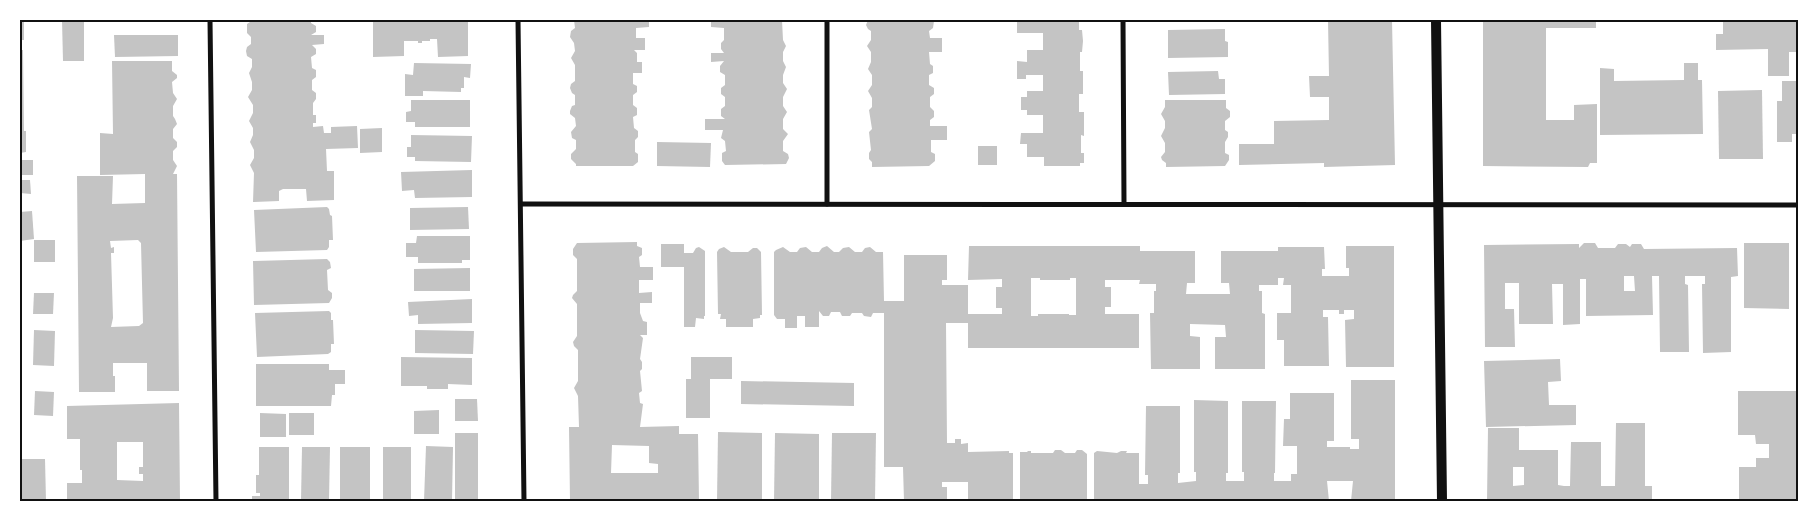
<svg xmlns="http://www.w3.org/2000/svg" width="1818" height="521" font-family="'Noto Serif',serif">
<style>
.building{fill:#c4c4c4;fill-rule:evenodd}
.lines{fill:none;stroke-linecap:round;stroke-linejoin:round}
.minor{stroke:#111;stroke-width:5}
.secondary{stroke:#111;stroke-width:10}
.neatline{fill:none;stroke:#111;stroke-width:2}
</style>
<rect width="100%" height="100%" fill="#fff"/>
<g class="building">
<rect x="20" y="20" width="4" height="20"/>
<path d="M62 20H84V61H63Z"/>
<rect x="115" y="20" width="32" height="2"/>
<path d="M250 20H311V23L316 26V32L311 35H324V44L312 45 316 49V54L311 57 312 68 316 70V77L312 80V90L316 93V99L313 103V115H316V123H313V127L323 126 324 133H331V127L357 126 358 148 326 149 327 171H334V200L307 201 306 189H283L279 191V201L253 202 254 173 250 165 254 158V150L250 142 253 135V128L249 121 253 113V105L248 97 252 90V82L249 73 252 67V59L247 56 246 51 247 47 251 44V37L247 33V24L250 22Z"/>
<path d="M373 20H468V56L438 57 437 39H430V41H422V43H418V41H404V56L373 57Z"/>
<path d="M574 20H649V27L636 28V38H645V50H634L637 53V62H642V73H633V84L637 86V92L633 95V105L637 108V115L633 117 634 128 638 131V137L635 140V152L638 154V162L633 166H576V164L571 159V154L576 149V140L572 138 571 132 576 126 575 118 570 114V111L572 106 575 105V95L572 93 570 88 571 84 575 81V65L571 58 575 51 574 43 570 37 571 31 575 28Z"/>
<path d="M711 20H782L783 40 786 46 783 52V61L786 67 783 75V83L787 89 783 97V106L787 112 783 119V129L788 134 783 141V151L788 154 789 158 786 164 725 165 722 161V153L726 151 725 141 721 138 723 130H705V119H725L721 116V109L725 106V97L721 94V88L725 85V75L720 72V66L724 61 711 62V53H724L721 49V43L724 40V28L711 27Z"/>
<path d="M868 20H931L934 21 933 28 929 31 930 38H942V52H929L930 64 933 66V73L929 75V85L934 88V94L930 97V107L934 111V117L930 120V126H947V140H931V152L935 154V161L929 166 872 167V162L869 159V153L871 150 869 132 872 129 869 110 872 107V98L868 91 872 85V75L868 69 871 62V52L867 46 871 40V31L868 29 866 25Z"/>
<path d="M1019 20H1079V30H1082L1083 41 1082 52H1080V71H1083V94H1079V112H1084V136L1081 135V153H1084V163H1080V166H1044V157H1027V144H1020L1021 133H1043V115H1027V110H1021V97H1027V91H1043V75H1026V79H1017V61L1027 62V50H1043V33H1017V21Z"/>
<path d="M1328 20H1392L1395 165 1324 167V163L1239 165V144H1274V121L1329 120V97H1310L1309 76H1329Z"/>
<path d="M1483 20H1596V28H1546V120H1574V105L1597 104V163H1590L1588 167 1483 166Z"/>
<path d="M1723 20H1798V52H1789V76H1768V49L1716 50V34H1723Z"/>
<path d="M1225 29V41L1228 42V57L1168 58V30Z"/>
<path d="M114 35H178V56L115 57Z"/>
<path d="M20 50H23L24 131H26V152L20 153Z"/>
<path d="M112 61H172V71L177 75V78L172 82 173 93 177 99 173 106V116L175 119 177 124 173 129V138L177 142V147L173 151V160L177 166 173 174H177L179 391H147V363H113V376H115V392H79L77 176H113L112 204 145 203V174L100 175V133L113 134ZM138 240 141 243 143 323 139 326 111 327 113 318 111 253H114V247L111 248 110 241Z"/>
<path d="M414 63 471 64 470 78 464 77V88H461V92L423 91V96H405V74L413 75Z"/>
<path d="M1684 63H1698V80H1702L1703 134 1600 135V68L1614 69V81L1684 80Z"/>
<path d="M1218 71 1219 79H1225V94L1169 95 1168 72Z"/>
<path d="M1782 81H1798V134H1792V142H1777V101H1782Z"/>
<path d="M1762 90 1763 159H1719L1718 91Z"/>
<path d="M411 100H470V127H415V122H406V112L411 111Z"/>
<path d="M1165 100H1226V108L1230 111V117L1225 121V130L1228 132V137L1225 142V153L1229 155V160L1225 166 1166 167V163L1162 160 1161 157 1165 152V143L1161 136 1165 128V121L1161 114 1165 107Z"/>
<path d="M382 128V152L360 153V129Z"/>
<path d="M411 135 472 136 471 162 415 161V157H407V147H411Z"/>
<path d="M657 142 711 143 710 167 657 166Z"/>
<rect x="978" y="146" width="19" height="19"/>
<rect x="20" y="160" width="13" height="15"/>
<path d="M472 170V197L415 198 414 190 402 191 401 172Z"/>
<path d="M20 180H30L31 194 20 193Z"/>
<path d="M327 207 329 209 330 215 332 216 333 240H329V247L327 250 256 252 254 210Z"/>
<path d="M468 207 469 229 410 230V208Z"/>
<path d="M32 211 34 239 20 241V212Z"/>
<path d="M417 236H470V260H462V263H418V257H406V243H416Z"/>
<rect x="34" y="240" width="21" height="22"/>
<path d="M637 242V246L642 248V255L639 257 640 267H653V280H639V293L652 292V303H640V313L643 321 647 322V335H640L643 338 640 359 642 362V369L640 371 642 391 639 393 640 403 643 404 640 427 679 426V434H698L699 501H570L569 427H579L578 396 574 388 578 381V350L574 346 573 342 577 336V304L572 298 573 295 577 291V259L573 255V249L577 243ZM612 445 649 446V463L658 464V473H611Z"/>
<path d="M1584 243H1595L1598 248H1615L1618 244H1626L1630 247 1632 244H1641L1644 249 1737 248 1738 276 1731 277V352L1703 353 1702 284H1705V276H1685V284L1688 285 1689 352H1660L1659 276H1652L1653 315 1586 316V279H1580V324L1563 325V284H1552L1553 324H1519V283H1505V309H1514L1515 347H1485L1484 245 1579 244V248ZM1624 276H1634L1635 291H1624Z"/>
<path d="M1744 243H1789V309L1744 308Z"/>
<path d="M661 244H684V253H693L696 248 699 247 705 251V316H704V319L696 318 695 327H684V267H661Z"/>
<path d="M827 246 834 252H839L843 248 849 247 855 252H862L865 248 870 247 876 252H883L884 301H904V255H947V280H942V285H968V314H1002V308H996V287H1002V279L968 280 969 246H1140V251H1195V283H1187L1186 294H1230L1229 283H1221V251H1278V247H1324L1325 269H1322V276H1349V268H1346V246H1394V367H1346L1345 320 1354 319V310H1344V314H1339V310H1323V317H1328L1329 366H1284V340H1277V313H1291V285H1283L1284 278H1278V285H1259V291H1262V313L1265 314V369H1215V337H1226L1225 325 1190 324V336L1200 337V369H1151L1150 313H1154V291H1156V284H1139L1140 280H1105V287H1111V307H1105V314H1139V348H968V323H946L947 443H955V439H961V444L968 443V452L1009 451V453H1013V501H968V482H942V487H947V501H904L903 467H884V313H873L871 317 864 316 862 313H852L850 316H842L840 312H831L829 316H823L819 311V327H805V316H797V328H785V319H777L774 315V252L776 250 783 247 790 252H797L800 248 806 247 812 252H819L822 248ZM1031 278H1040V280H1070V278H1076V315H1069V314H1038V316H1031Z"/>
<path d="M724 247 731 252H748L753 248H757L761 252 762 315H760V318L753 319V327H726V319H720L721 314H718L717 252 719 249Z"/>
<path d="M327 259 330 262 331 268 327 270 328 290 332 293V298L329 303 254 305 253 261Z"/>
<rect x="1796" y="263" width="2" height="83"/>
<path d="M470 268V291H414V269Z"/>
<path d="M34 293H54L53 314H33Z"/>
<path d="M472 299V323L418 324V315L409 316 408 302Z"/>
<path d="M329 311 331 313V320H333L334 344H331V352L328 354 257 357 255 313Z"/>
<path d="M34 330 55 331 54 366 33 365Z"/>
<path d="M415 330 474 331 473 354 415 353Z"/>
<path d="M401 357 472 358V385L448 384V389H427V386H401Z"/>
<path d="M691 357H732V379H710V418H686V379H691Z"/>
<path d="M1560 359 1561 381 1548 382 1549 405H1576V425L1486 427 1484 361Z"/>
<path d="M256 364H329V370H345V384H335V395H332L331 406H256Z"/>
<path d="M1351 380H1395V501H1351L1353 481H1327L1329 501H1094V453L1097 451 1117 453 1121 451H1127L1126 453H1139V484H1148V475H1145L1146 406H1180V473H1178V483L1196 481V472H1194V400L1228 401V473H1226V481H1244V472H1242V401H1276L1275 473H1274V481H1291V474H1297V446H1283L1284 419H1290V393H1334V441H1327V447H1350V449H1359V439H1351Z"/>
<path d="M741 381 854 383V406L741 404Z"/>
<path d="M35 391 54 392 53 416 34 415Z"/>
<path d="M1738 391H1798V501H1739V467H1756V458H1769V444H1756L1755 435H1738Z"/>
<path d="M455 399H477L478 421H455Z"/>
<path d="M179 403 180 501H67V483H82V470H80V439H67V406ZM117 442H143V467H139V474H143V481L117 480Z"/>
<path d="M439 410V434H414V411Z"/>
<path d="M260 413 286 414V437H260Z"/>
<rect x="289" y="413" width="25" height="22"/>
<path d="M1616 423H1645V486H1652V501H1487L1488 428H1519V450H1558V485L1564 486H1570L1571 442H1601V486H1615ZM1513 467H1524V485L1513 486Z"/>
<path d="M718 432 762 433V501H717Z"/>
<rect x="455" y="433" width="23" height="68"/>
<path d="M775 433 819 434V501H774Z"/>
<path d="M832 433H876L875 501H831Z"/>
<path d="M426 446 453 447 452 501H424Z"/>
<path d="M259 447H289V501H252V496H260V493H256V475H259Z"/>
<path d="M302 447H330L329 501H301Z"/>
<rect x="340" y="447" width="30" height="54"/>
<rect x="383" y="447" width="28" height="54"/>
<path d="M1055 450H1061L1065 453H1075L1077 450H1082L1087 454V501H1020V452H1027L1028 451H1031V453H1053Z"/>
<path d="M20 459H45L46 501H20Z"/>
</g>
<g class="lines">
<g class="minor">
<path d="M210 20 216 501"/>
<path d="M518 20 524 501"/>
<path d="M827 20V204"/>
<path d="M1123 20 1124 204"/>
<path d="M521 204 1798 205"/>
</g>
<path class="secondary" d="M1436 20 1442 501"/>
</g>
<rect width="1818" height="521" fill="none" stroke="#ffffff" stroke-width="42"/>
<rect x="21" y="21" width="1776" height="479" class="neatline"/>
</svg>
